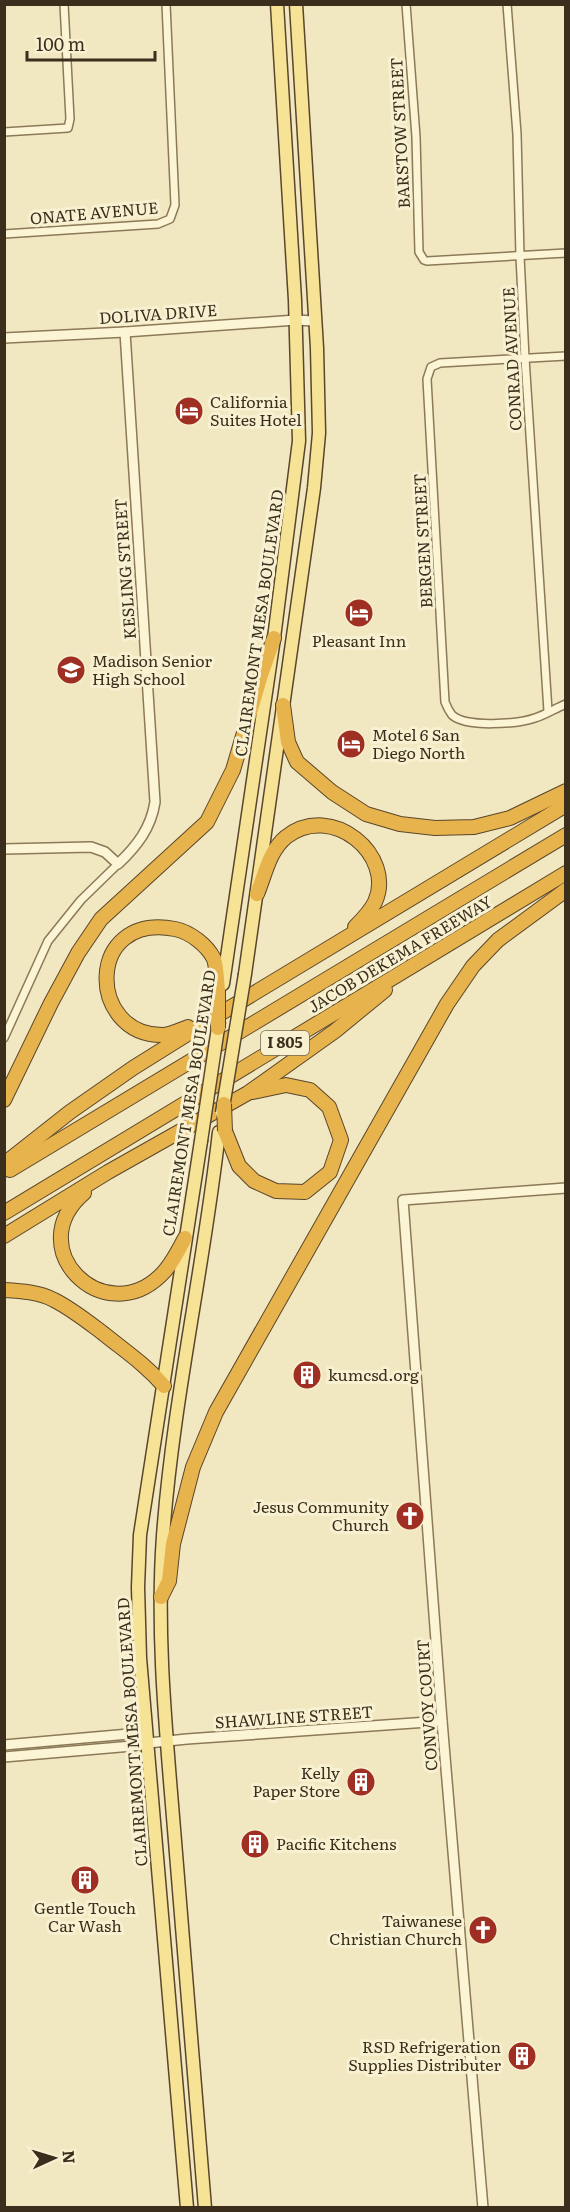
<svg xmlns="http://www.w3.org/2000/svg" width="570" height="2212" font-family="Literata,serif">
<style>
.lines{fill:none;stroke-linecap:round;stroke-linejoin:round}
.minor-casing{stroke:#8c7957;stroke-width:10}
.tertiary-casing{stroke:#8c7957;stroke-width:12}
.primary-casing{stroke:#5a462c;stroke-width:15}
.motorway-casing{stroke:#5a462c;stroke-width:16}
.minor{stroke:#fbf4d5;stroke-width:7}
.tertiary{stroke:#fbf4d5;stroke-width:9}
.primary{stroke:#f7e396;stroke-width:12}
.motorway{stroke:#e7b34c;stroke-width:14}
.primary-bridge-casing{stroke:#5a462c;stroke-width:15;stroke-linecap:butt}
.motorway-bridge-casing{stroke:#5a462c;stroke-width:16;stroke-linecap:butt}
.primary-bridge{stroke:#f7e396;stroke-width:12}
.motorway-bridge{stroke:#e7b34c;stroke-width:14}
.labels{text-anchor:middle;stroke-width:6;stroke-linejoin:round;paint-order:stroke}
.shield{fill:#f8f1d1;stroke:#746853;stroke-width:1.5}
.shield-label{font-size:15px;font-weight:bold;fill:#3b2e1d}
.street-label{font-size:16px;fill:#3b2e1d;stroke:#f8f1d1}
.poi-label{font-size:16px;fill:#3b2e1d;stroke:#f8f1d1;text-anchor:start}
</style>
<rect width="100%" height="100%" fill="#f1e8c1"/>
<g class="lines">
<g class="minor-casing">
<g id="minor">
<path d="M406 4 416 137 419 252 424 260 427 261 566 253"/>
<path d="M507 4 517 134 520 256 525 358 548 711"/>
<path d="M4 132 68 128 70 119 64 4"/>
<path d="M4 234 158 224 170 219 175 205 166 4"/>
<path d="M566 356 440 363 431 367 427 379 445 702C447 707 449 711 452 715 466 728 518 724 535 718 545 715 556 708 566 704"/>
<path d="M4 1038 48 941 81 900 118 864"/>
</g>
</g>
<g class="tertiary-casing">
<g id="tertiary">
<path d="M4 338 125 332 296 320 314 321"/>
<path d="M4 849 91 847 105 852 118 864C137 846 151 828 155 802L125 332"/>
<path d="M4 1745 129 1734 148 1743"/>
<path d="M4 1757 132 1746 148 1743 187 1739 442 1721"/>
<path d="M483 2208 442 1721 403 1200 566 1188"/>
</g>
</g>
<g class="primary-casing">
<g id="primary">
<path d="M245 974 314 488 319 433 317 348 296 4"/>
<path d="M223 984 274 638 299 441 295 300 277 4"/>
<path d="M187 2208 140 1658 138 1587 140 1535 201 1141"/>
<path d="M205 2208C194 2081 184 1955 174 1829 166 1731 156 1633 163 1536 173 1400 204 1267 219 1132"/>
</g>
</g>
<g class="motorway-casing">
<g id="motorway">
<path d="M283 705 288 742 297 762 332 792 366 814 400 824 435 828 474 827 510 818 566 791"/>
<path d="M257 894C265 875 269 851 286 837 332 801 396 856 375 902 370 912 362 920 355 927"/>
<path d="M188 1027C180 1030 170 1035 162 1035 87 1035 85 912 175 929 190 932 207 945 214 959 217 968 217 982 218 991"/>
<path d="M4 1100 51 1003 78 953 101 919 207 822 233 770 261 675 274 638"/>
<path d="M225 1131 239 1166 254 1181 276 1191 305 1192 330 1172 341 1140 329 1107 310 1090 286 1085 253 1092"/>
<path d="M4 1164 70 1112 133 1068 213 1018 566 805"/>
<path d="M10 1170 566 835"/>
<path d="M84 1193C20 1248 103 1330 160 1276 171 1266 178 1251 185 1238"/>
<path d="M4 1213 566 873"/>
<path d="M4 1236 108 1172 248 1093 335 1031 385 990"/>
<path d="M4 1290C21 1291 39 1292 54 1300 72 1309 88 1322 104 1334 125 1351 146 1365 164 1386"/>
<path d="M161 1597 169 1581 173 1544 193 1467 216 1412 447 1004 473 966 498 940 566 890"/>
</g>
</g>
<use href="#minor" class="minor"/>
<use href="#tertiary" class="tertiary"/>
<use href="#primary" class="primary"/>
<use href="#motorway" class="motorway"/>
<g class="primary-bridge-casing">
<g id="primary-bridge">
<path d="M222 1113 245 974"/>
<path d="M201 1141 219 1021"/>
</g>
</g>
<g class="motorway-bridge-casing">
<g id="motorway-bridge">
<path d="M218 991V1028"/>
<path d="M224 1104 225 1131"/>
</g>
</g>
<use href="#primary-bridge" class="primary-bridge"/>
<use href="#motorway-bridge" class="motorway-bridge"/>
</g>
<defs>
<g id="hotel-disc" transform="scale(1.5)"><circle r="9.5" fill="#a02f23" stroke="#f8f1d1"/><path d="M-6-4.5h1.5V1H6V5H4.5V3h-9V5H-6ZM-4 0a1.8 1.8 0 1 1 3.6 0ZM.5 0V-2.5h3Q6-2.5 6 0Z" fill="#fff"/></g>
<g id="school-disc" transform="scale(1.5)"><circle r="9.5" fill="#a02f23" stroke="#f8f1d1"/><path d="M0-5L7-2L0 1L-7-2ZM-4 1L0 2.5L4 1V4Q0 6-4 4Z" fill="#fff"/></g>
<g id="building-disc" transform="scale(1.5)"><circle r="9.5" fill="#a02f23" stroke="#f8f1d1"/><path d="M-4-6H4V6H1V3H-1V6H-4ZM-2.5-4.3h1.7v1.8h-1.7ZM.8-4.3h1.7v1.8H.8ZM-2.5-1h1.7V.8h-1.7ZM.8-1h1.7V.8H.8Z" fill="#fff"/></g>
<g id="church-disc" transform="scale(1.5)"><circle r="9.5" fill="#a02f23" stroke="#f8f1d1"/><path d="M-1.2-6h2.4v3.5h3.3v2.4h-3.3V6h-2.4V-.1h-3.3v-2.4h3.3Z" fill="#fff"/></g>
</defs>
<g fill-rule="evenodd">
<use href="#hotel-disc" x="189" y="411"/>
<use href="#hotel-disc" x="359" y="613"/>
<use href="#school-disc" x="71" y="670"/>
<use href="#hotel-disc" x="351" y="744"/>
<use href="#building-disc" x="307" y="1375"/>
<use href="#church-disc" x="410" y="1516"/>
<use href="#building-disc" x="361" y="1782"/>
<use href="#building-disc" x="255" y="1844"/>
<use href="#building-disc" x="85" y="1880"/>
<use href="#church-disc" x="483" y="1930"/>
<use href="#building-disc" x="522" y="2056"/>
</g>
<g class="labels">
<rect class="shield" x="261" y="1031" width="48" height="24" rx="4.5"/>
<g class="shield-label">
<text x="285" y="1048">I 805</text>
</g>
<g class="street-label">
<text transform="translate(400 133) rotate(-93)" y="6">BARSTOW STREET</text>
<text transform="translate(94 213) rotate(-5)" y="6">ONATE AVENUE</text>
<text transform="translate(158 314) rotate(-4)" y="6">DOLIVA DRIVE</text>
<text transform="translate(512 359) rotate(-93)" y="6">CONRAD AVENUE</text>
<text transform="translate(423 541) rotate(-93)" y="6">BERGEN STREET</text>
<text transform="translate(125 569) rotate(-94)" y="6">KESLING STREET</text>
<text transform="translate(259 623) rotate(-82)" y="6">CLAIREMONT MESA BOULEVARD</text>
<text transform="translate(400 954) rotate(-31)" y="6">JACOB DEKEMA FREEWAY</text>
<text transform="translate(189 1103) rotate(-81)" y="6">CLAIREMONT MESA BOULEVARD</text>
<text transform="translate(427 1705) rotate(-94)" y="6">CONVOY COURT</text>
<text transform="translate(294 1717) rotate(-4)" y="6">SHAWLINE STREET</text>
<text transform="translate(132 1732) rotate(-94)" y="6">CLAIREMONT MESA BOULEVARD</text>
</g>
<g class="poi-label">
<text x="210" y="408">California<tspan x="210" dy="18">Suites Hotel</tspan></text>
<text x="359" y="647" text-anchor="middle">Pleasant Inn</text>
<text x="92" y="667">Madison Senior<tspan x="92" dy="18">High School</tspan></text>
<text x="372" y="741">Motel 6 San<tspan x="372" dy="18">Diego North</tspan></text>
<text x="328" y="1381">kumcsd.org</text>
<text x="389" y="1513" text-anchor="end">Jesus Community<tspan x="389" dy="18">Church</tspan></text>
<text x="340" y="1779" text-anchor="end">Kelly<tspan x="340" dy="18">Paper Store</tspan></text>
<text x="276" y="1850">Pacific Kitchens</text>
<text x="85" y="1914" text-anchor="middle">Gentle Touch<tspan x="85" dy="18">Car Wash</tspan></text>
<text x="462" y="1927" text-anchor="end">Taiwanese<tspan x="462" dy="18">Christian Church</tspan></text>
<text x="501" y="2053" text-anchor="end">RSD Refrigeration<tspan x="501" dy="18">Supplies Distributer</tspan></text>
</g>
</g>
<rect width="570" height="2212" fill="none" stroke="#3b2e1d" stroke-width="12"/>
<g transform="translate(54 2158) rotate(86)" stroke="#f8f1d1" stroke-width="4.5" paint-order="stroke">
<path d="M0-4.5L10 22L0 15L-10 22Z" fill="#3b2e1d"/>
<text y="-9" font-size="16" font-weight="bold" text-anchor="middle" fill="#3b2e1d">N</text>
</g>
<path d="M27 51v9h128v-9" fill="none" stroke="#3b2e1d" stroke-width="3"/>
<text x="36" y="51" font-size="18" fill="#3b2e1d" stroke="#f8f1d1" stroke-width="4.5" paint-order="stroke">100 m</text>
</svg>
